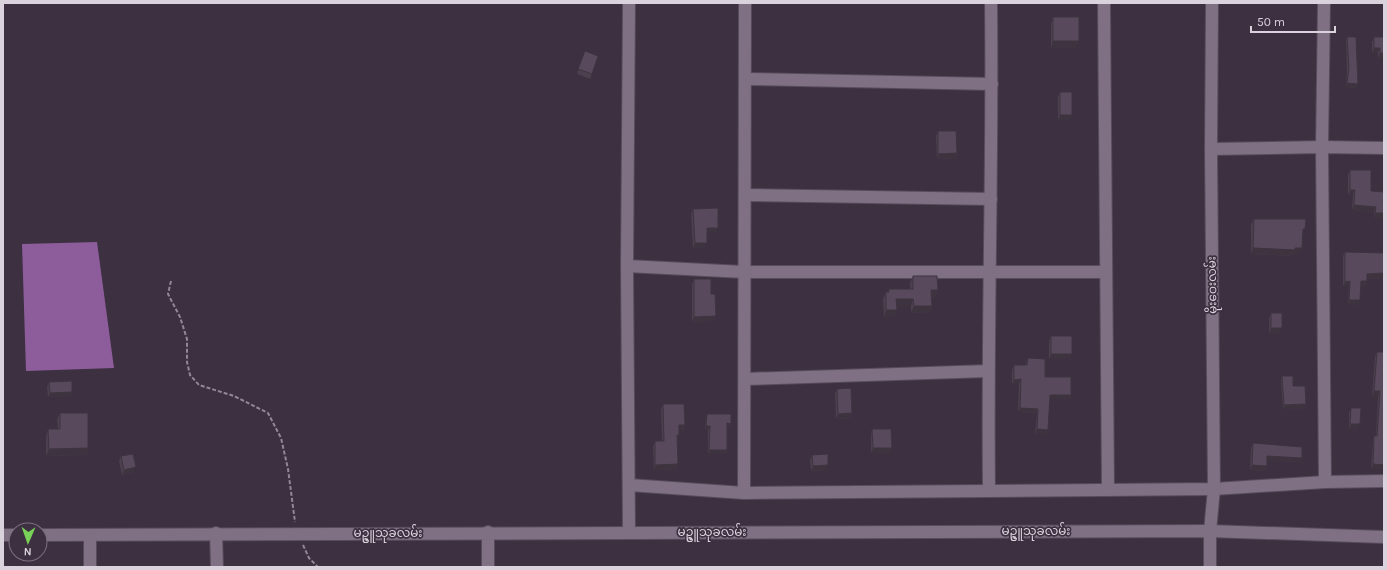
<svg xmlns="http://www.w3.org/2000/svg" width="1387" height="570" font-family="Karla,'Noto Sans Myanmar',sans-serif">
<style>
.water{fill:#8d5d9b}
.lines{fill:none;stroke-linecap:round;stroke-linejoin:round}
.minor-casing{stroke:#574c5a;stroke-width:14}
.path{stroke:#928795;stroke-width:2;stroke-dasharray:4 2;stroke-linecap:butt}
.minor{stroke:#7f7084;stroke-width:12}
.wall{fill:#4c404f}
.shaded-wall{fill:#3e3440}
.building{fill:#584a5c;stroke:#3e3440}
.labels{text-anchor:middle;stroke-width:3.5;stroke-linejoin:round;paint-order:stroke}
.street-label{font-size:12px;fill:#dad2dd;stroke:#3d3041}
</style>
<rect width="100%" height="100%" fill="#3d3041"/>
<path class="water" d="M97 242 114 368 26 371 22 244Z"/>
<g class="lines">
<g class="minor-casing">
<g id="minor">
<path d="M1104 3 1108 490"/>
<path d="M1324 3 1322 147 1325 482"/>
<path d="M746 79 992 84"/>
<path d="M1211 149 1322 147 1384 148"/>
<path d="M745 195 991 199"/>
<path d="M627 266 744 272H1105"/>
<path d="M745 379 988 371"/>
<path d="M629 485 744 493 1214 489 1325 482 1384 481"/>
<path d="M989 489C987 327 993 165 991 3"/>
<path d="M744 493 745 3"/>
<path d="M488 532V567"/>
<path d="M629 532 627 266 629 3"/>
<path d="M216 533 217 567"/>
<path d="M3 535H16"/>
<path d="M40 535 1210 531 1384 537"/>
<path d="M90 535V567"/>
<path d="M1210 567V531L1214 489 1211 149 1212 3"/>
</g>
</g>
<g class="path">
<path d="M171 281 168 294 180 317 187 339V362L190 375 199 385 234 396 268 413 281 438 288 469 295 522"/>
<path d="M303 545 309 558 318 567"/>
</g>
<use href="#minor" class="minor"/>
</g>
<g class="wall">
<path d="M1053 17 1076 48H1051V24Z"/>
<path d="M1347 37 1357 88 1346 87 1347 72 1346 41Z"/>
<path d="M1374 37 1384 58H1378V53H1372V42Z"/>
<path d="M585 51 598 56 590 79 577 74Z"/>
<path d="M1060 92 1070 120H1058V97Z"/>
<path d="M938 131 957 153 956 158 937 159 936 136Z"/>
<path d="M1350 170 1371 191 1384 192V218H1374V212L1352 210 1353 194 1348 195V175Z"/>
<path d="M693 209 716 233H707L705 248H693L691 214Z"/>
<path d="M1254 219 1303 235H1302L1300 254H1293V256L1251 254V225Z"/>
<path d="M1345 252 1384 253V278L1367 279 1366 286H1360V300L1358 305H1348L1349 286H1343V256Z"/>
<path d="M913 276 938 290 935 296 932 297V306L930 312 911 313V306H897L894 317H884L883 299 886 292H888L889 289H910V283Z"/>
<path d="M694 279 711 294 716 316 714 321 692 322V284Z"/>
<path d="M1271 313 1280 333H1269V318Z"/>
<path d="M1051 336 1070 359H1049V341Z"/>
<path d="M1377 352H1384V469H1371L1373 440 1374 436H1376L1378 396H1372L1375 356Z"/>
<path d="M1028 358 1045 377 1071 395 1070 399H1050L1046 434H1035L1037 413 1018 412 1019 384H1012V370L1014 365H1026V363Z"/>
<path d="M1282 376 1293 386 1306 404 1304 409H1283L1281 380Z"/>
<path d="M49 382 72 392 70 397H48L47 387Z"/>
<path d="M837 389 852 413 850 418 836 419 835 394Z"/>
<path d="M663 404 685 425 683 430H679L677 440 678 464 676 469 654 470 653 446 655 441H662L661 409Z"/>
<path d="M1351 408 1358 429H1349V413Z"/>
<path d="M60 413 88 448 86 455 46 456V436L48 429H58L57 420Z"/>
<path d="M707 414 730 428 727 427V450L726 454H708V430H705L706 418Z"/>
<path d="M872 429 890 453H871V434Z"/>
<path d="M1253 443 1300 462 1267 461V466L1265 471 1250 470 1251 448Z"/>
<path d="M812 455 826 470 811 471 810 460Z"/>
<path d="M121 456 134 472 122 475 119 461Z"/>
</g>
<g class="shaded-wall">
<path d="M1372 3H1384V5L1372 4Z"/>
<path d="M1053 41H1079L1076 48H1051Z"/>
<path d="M1374 48H1380L1378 53H1372Z"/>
<path d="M1380 53H1384V58H1378Z"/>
<path d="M1347 83 1358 84 1357 88 1346 87Z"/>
<path d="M1060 115H1072L1070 120H1058Z"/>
<path d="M957 153 956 158 937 159 938 154Z"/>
<path d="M1350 190H1355L1353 194 1348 195Z"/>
<path d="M1354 205 1376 207 1374 212 1352 210Z"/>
<path d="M1375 213H1384V218H1374Z"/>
<path d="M707 228H718L716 233H705Z"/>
<path d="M1303 229H1305L1303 235H1300Z"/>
<path d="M695 243H707L705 248H693Z"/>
<path d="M1253 248H1302L1300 254H1293V256L1251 254Z"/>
<path d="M1384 273V278L1366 279 1367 274Z"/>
<path d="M1350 281 1349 286H1343L1345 282Z"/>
<path d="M1361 281H1367L1366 286H1359Z"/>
<path d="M931 290H938L935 296 929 297Z"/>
<path d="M896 299H913L911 306H894Z"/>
<path d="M1349 300H1360L1358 305H1348Z"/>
<path d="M914 306H932L930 312 911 313Z"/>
<path d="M886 310H897L894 317H884Z"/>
<path d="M716 316 714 321 692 322 694 317Z"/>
<path d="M1271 328H1282L1280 333H1269Z"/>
<path d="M1051 354H1072L1070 359H1049Z"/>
<path d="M1021 379 1019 384H1012L1014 380Z"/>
<path d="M1374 391H1380L1378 396H1372Z"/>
<path d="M72 392 70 397H48L50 393Z"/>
<path d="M1050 395H1071L1070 399H1048Z"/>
<path d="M1306 404 1304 409H1283L1284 405Z"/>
<path d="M1020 408 1038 409 1037 413 1018 412Z"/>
<path d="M852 413 850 418 836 419 838 414Z"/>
<path d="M727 423 731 424 730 428 726 427Z"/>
<path d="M1350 424H1360L1358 429H1349Z"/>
<path d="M679 425H685L683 430H677Z"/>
<path d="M706 426H710L708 430H705Z"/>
<path d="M1037 429 1048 430 1046 434H1035Z"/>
<path d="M88 448 86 455 46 456 49 449Z"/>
<path d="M873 448H892L890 453H871Z"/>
<path d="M709 450H727L726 454H708Z"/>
<path d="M1267 456 1302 458 1300 462 1265 461Z"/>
<path d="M678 464 676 469 654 470 655 465Z"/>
<path d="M1373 464 1384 465V469H1371Z"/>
<path d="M828 465 826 470 811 471 813 466Z"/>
<path d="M1252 465 1267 466 1265 471 1250 470Z"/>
<path d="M136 467 134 472 122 475 124 470Z"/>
</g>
<g class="building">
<rect x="1053" y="17" width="26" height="24"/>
<path d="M1347 37H1356L1358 84 1347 83 1349 68Z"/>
<path d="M1374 37H1384V53H1380V48H1374Z"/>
<path d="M585 51 598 56 592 74 578 69Z"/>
<rect x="1060" y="92" width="12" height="23"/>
<path d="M938 131H956L957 153 938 154Z"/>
<path d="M1350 170H1371V191L1384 192V213H1375L1376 207 1354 205 1355 190H1350Z"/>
<path d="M718 208V228H707V243H695L693 209Z"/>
<path d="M1254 219H1306L1305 229H1303L1302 248H1295V250L1253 248Z"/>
<path d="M1345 252 1384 253V273L1367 274V281H1361L1360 300H1349L1350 281 1345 282Z"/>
<path d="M913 276H937L938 290H931L932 306H914L913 299H896L897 310H886V292H889V289H913Z"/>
<path d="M694 279H711V294H715L716 316 694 317Z"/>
<rect x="1271" y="313" width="11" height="15"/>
<rect x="1051" y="336" width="21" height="18"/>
<path d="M1377 352H1384V465L1373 464 1374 436H1377L1380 391H1374Z"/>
<path d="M1028 358 1045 359V377H1071V395H1050L1048 430 1037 429 1038 409 1020 408 1021 379 1014 380V365H1027Z"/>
<path d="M1282 376H1293V386H1305L1306 404 1284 405Z"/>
<path d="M72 381V392L50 393 49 382Z"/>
<path d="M851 388 852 413 838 414 837 389Z"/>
<path d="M663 404H684L685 425H679V435H677L678 464 655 465V441H664Z"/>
<path d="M1351 408H1361L1360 424H1350Z"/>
<path d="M60 413H88V448L49 449 48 429H60Z"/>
<path d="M707 414H731V424L727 423V450H709L710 426H706Z"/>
<path d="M872 429H891L892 448H873Z"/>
<path d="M1253 443 1302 447V458L1267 456V466L1252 465Z"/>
<path d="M133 454 136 467 124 470 121 456Z"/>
<path d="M828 454V465L813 466 812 455Z"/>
</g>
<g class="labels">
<g class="street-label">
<text transform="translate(1212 285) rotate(-91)" y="4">မိုးဝေးလမ်း</text>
<text x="1036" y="535">မဥ္ဇူသုခလမ်း</text>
<text x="712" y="536">မဥ္ဇူသုခလမ်း</text>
<text x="388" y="537">မဥ္ဇူသုခလမ်း</text>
</g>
</g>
<rect width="1387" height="570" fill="none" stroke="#dad2dd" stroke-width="8"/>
<g transform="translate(28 542) rotate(182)"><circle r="19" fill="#3d3041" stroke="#7c717f"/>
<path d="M0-3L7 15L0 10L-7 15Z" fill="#78d258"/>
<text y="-6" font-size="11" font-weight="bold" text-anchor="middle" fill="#dad2dd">N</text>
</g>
<path d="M1251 26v6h84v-6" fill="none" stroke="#dad2dd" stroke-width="2"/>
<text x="1257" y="26" font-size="12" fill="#dad2dd" stroke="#3d3041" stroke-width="3" paint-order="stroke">50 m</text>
</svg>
